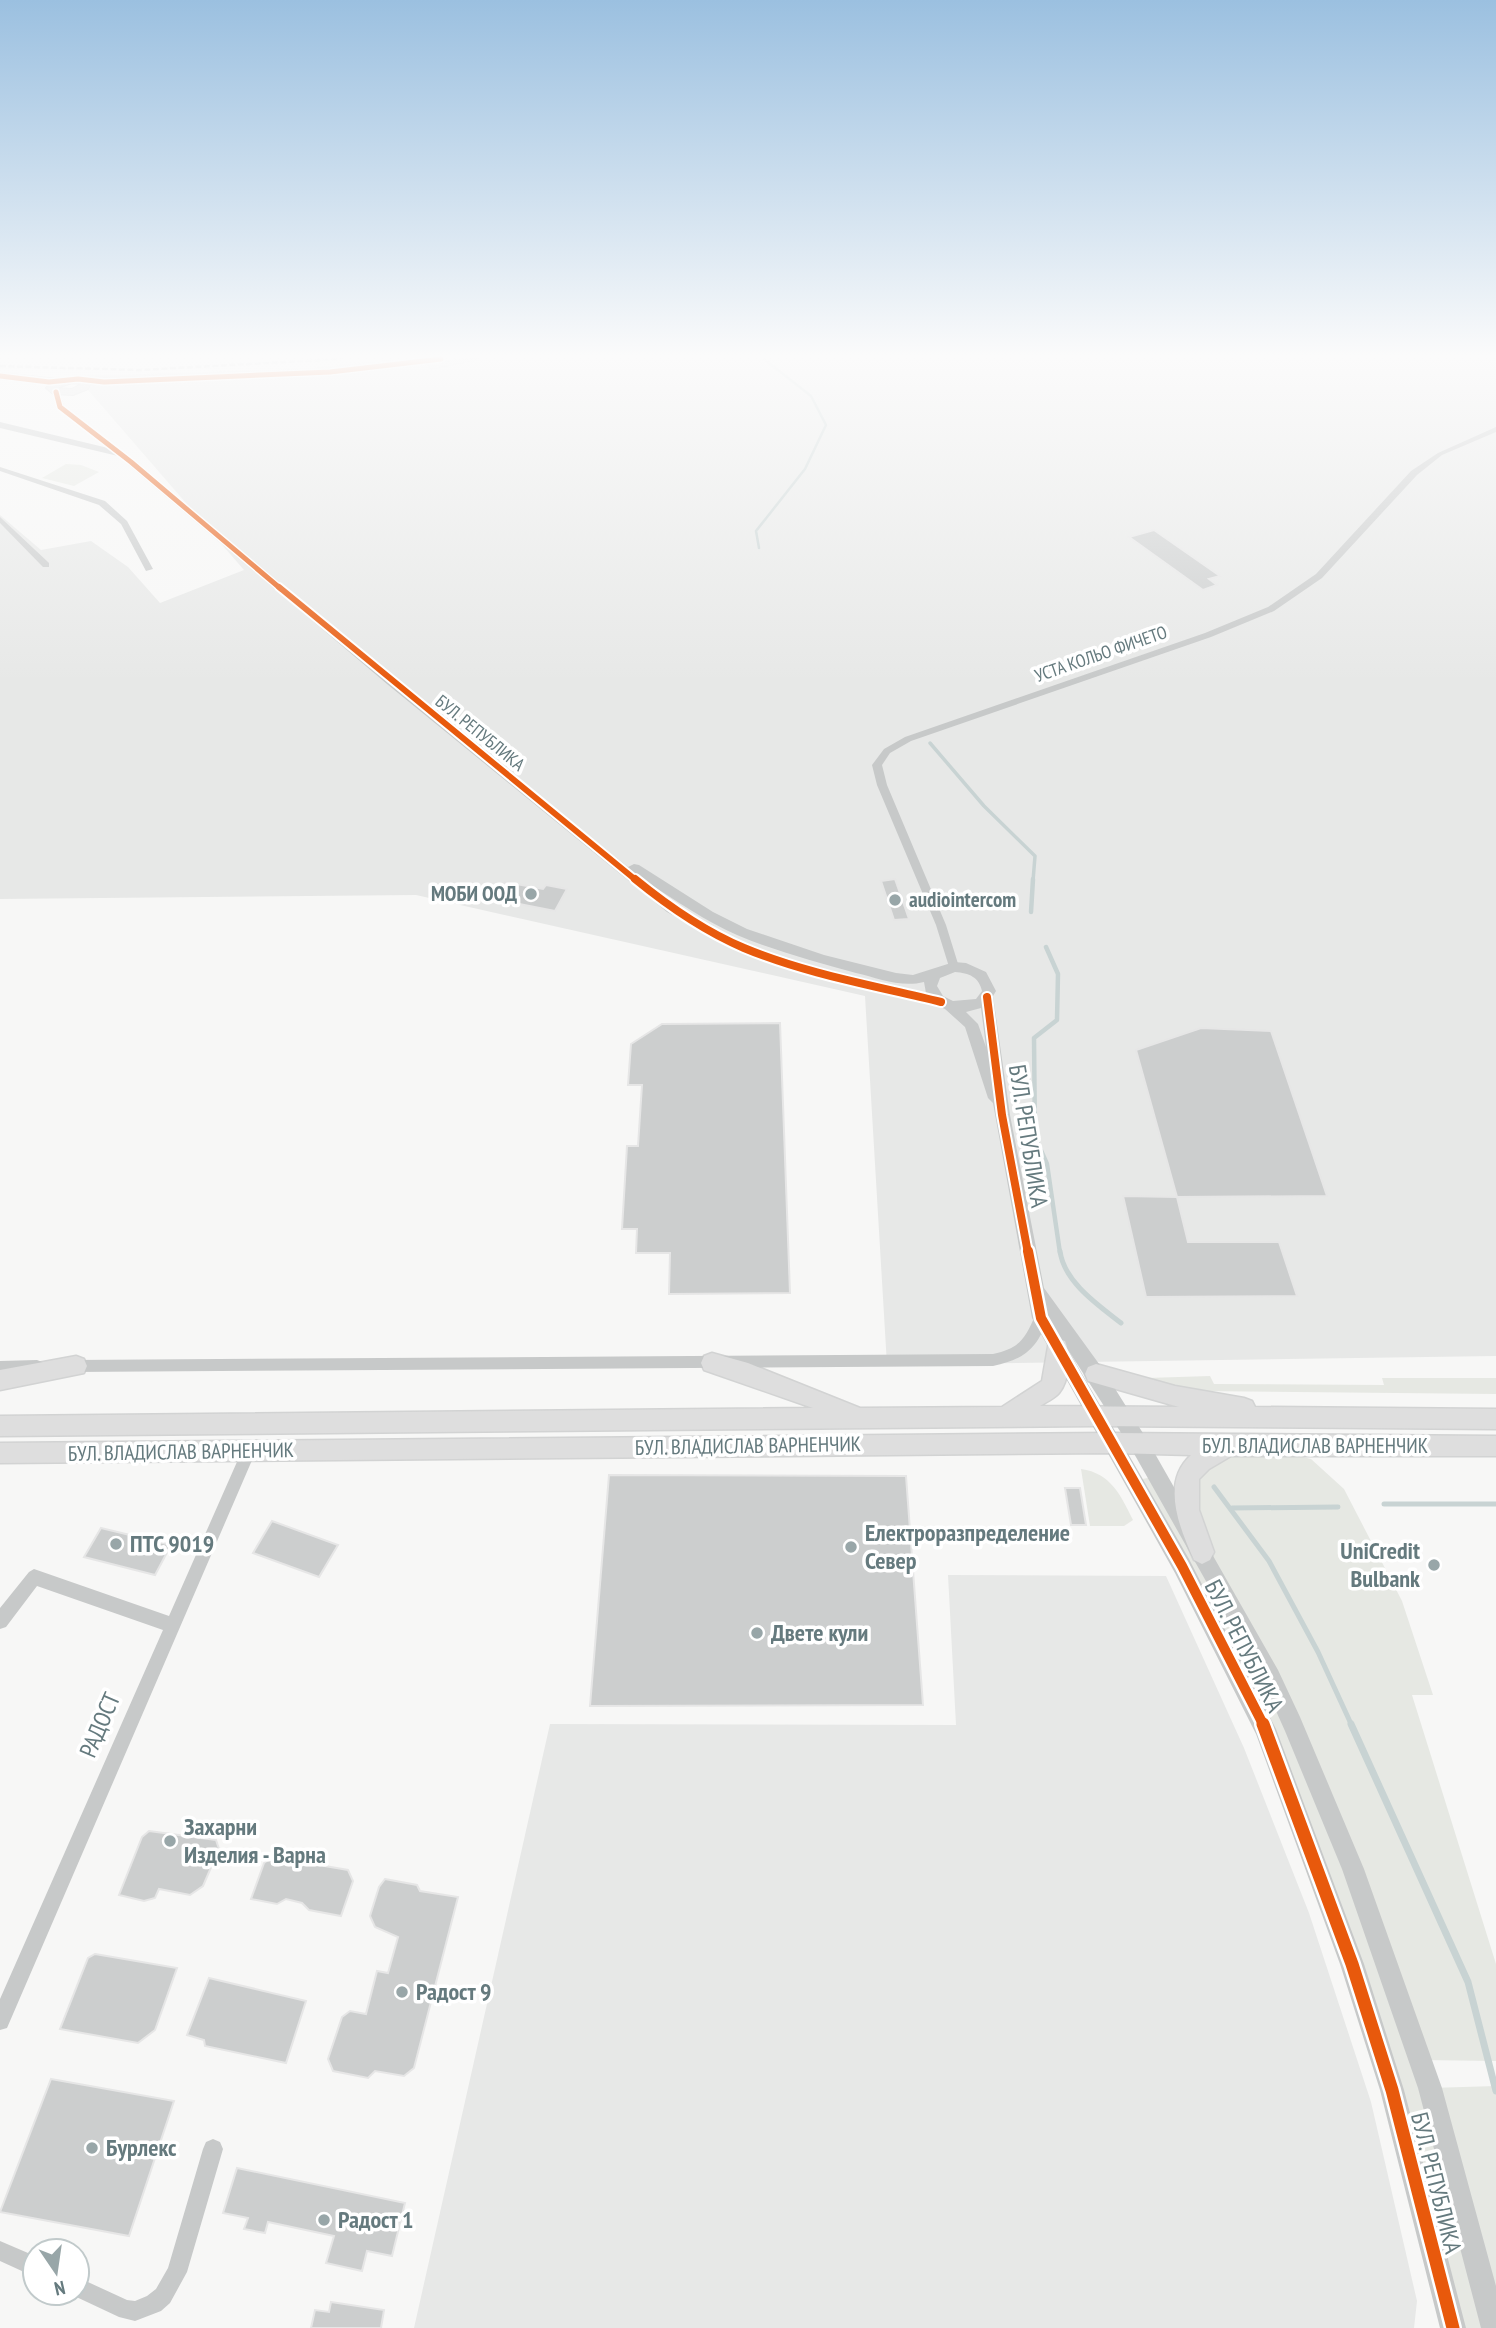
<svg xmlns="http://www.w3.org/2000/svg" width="1496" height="2328" font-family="'PT Sans Narrow',sans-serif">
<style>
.built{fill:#e7e8e7}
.green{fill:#e6e8e3}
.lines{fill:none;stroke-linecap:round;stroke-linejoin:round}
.stream-far4{stroke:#c8d3d3;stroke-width:2.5}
.stream-far3{stroke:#c8d3d3;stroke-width:3.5}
.stream-far2{stroke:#c8d3d3;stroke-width:4.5}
.stream-far1{stroke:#c8d3d3;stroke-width:5}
.stream{stroke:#c8d3d3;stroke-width:7}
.building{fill:#cccece;stroke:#e6e6e6;stroke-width:2}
.secondary-casing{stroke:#d1d3d3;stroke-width:2}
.primary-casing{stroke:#d2d3d3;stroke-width:3}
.minor{fill:#c7c9c9;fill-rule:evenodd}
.tertiary{fill:#c7c9c9;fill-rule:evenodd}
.secondary{fill:#dedede;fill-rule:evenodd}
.primary{fill:#dedede;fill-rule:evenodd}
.rail{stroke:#bdc0c0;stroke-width:2.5;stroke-dasharray:6 2.5;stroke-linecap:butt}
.cycleway-far4-casing{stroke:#fff;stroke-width:8}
.cycleway-far3-casing{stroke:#fff;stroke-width:10}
.cycleway-far2-casing{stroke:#fff;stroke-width:12}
.cycleway-far1-casing{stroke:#fff;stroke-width:15}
.cycleway-casing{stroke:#fff;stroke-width:18}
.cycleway-far4{stroke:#e8590c;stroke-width:5}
.cycleway-far3{stroke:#e8590c;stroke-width:6}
.cycleway-far2{stroke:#e8590c;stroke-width:8}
.cycleway-far1{stroke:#e8590c;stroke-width:10}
.cycleway{stroke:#e8590c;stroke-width:13}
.poi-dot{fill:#98a6a8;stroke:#fff;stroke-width:2.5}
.labels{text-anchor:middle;stroke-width:7;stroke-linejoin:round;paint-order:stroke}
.far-street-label{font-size:18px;fill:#657a7e;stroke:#fff}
.poi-label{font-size:21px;font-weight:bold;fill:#657a7e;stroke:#fff;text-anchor:end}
.street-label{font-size:21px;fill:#657a7e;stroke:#fff}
.near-street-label{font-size:24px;fill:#657a7e;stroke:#fff}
.near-poi-label{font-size:24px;font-weight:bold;fill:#657a7e;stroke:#fff;text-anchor:start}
</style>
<rect width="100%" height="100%" fill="#f7f7f6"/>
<g class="built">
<path d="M399 359H1496V1356L887 1365 865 996 416 895 0 899V515L41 550 91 541 128 567 160 603 244 570 76 376 300 369Z"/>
<path d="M948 1575 1166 1576 1244 1748 1309 1913 1371 2102 1417 2301 1414 2328H414L550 1724 956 1725Z"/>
</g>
<g class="green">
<path d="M66 464 81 465 99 472 74 486 42 478Z"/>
<path d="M1210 1376 1214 1384 1384 1385 1382 1378H1496V1394L1195 1391 1147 1378Z"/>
<path d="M1262 1447 1311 1459 1344 1489 1402 1601 1433 1695H1412L1496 1964V2061L1420 2060 1430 2088 1496 2086V2328H1453L1392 2090 1265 1729 1133 1481 1157 1476 1200 1548 1195 1466Z"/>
<path d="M1081 1469C1111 1473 1121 1496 1133 1520L1124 1526H1090Z"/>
</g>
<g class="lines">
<path class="stream-far4" d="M759 548 756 531 805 469 826 425 811 396 764 359"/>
<path class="stream-far3" d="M930 743 984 806 1035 856 1033 881"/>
<g class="stream-far2">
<path d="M1031 912 1033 879"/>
<path d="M1046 947 1058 974 1057 1020 1034 1038 1035 1137 1047 1164 1060 1253"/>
</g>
<g class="stream-far1">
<path d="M1060 1251C1064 1282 1098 1305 1121 1323"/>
<path d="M1214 1487 1269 1561 1318 1652 1352 1726"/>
<path d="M1384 1504H1496"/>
<path d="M1232 1508 1338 1507"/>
</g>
<path class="stream" d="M1351 1724 1468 1982 1496 2091"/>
</g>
<g class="building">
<path d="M1154 530 1220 576 1209 579 1217 585 1203 590 1129 537Z"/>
<path d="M895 879 909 919 894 920 881 881Z"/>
<path d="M505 882 543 889 546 885 567 889 555 911 494 899Z"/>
<path d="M780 1023 790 1293 669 1294 670 1253H636L637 1229H622L627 1146H638L642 1085H628L631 1044 662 1024Z"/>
<path d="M1201 1028 1271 1031 1327 1196 1177 1197 1136 1050Z"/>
<path d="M1123 1196 1177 1197 1188 1242H1279L1297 1296 1146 1297Z"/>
<path d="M609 1475 906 1476 923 1705 590 1706Z"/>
<path d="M1065 1488H1080L1086 1525H1071Z"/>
<path d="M272 1521 338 1545 319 1577 253 1553Z"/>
<path d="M101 1528 171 1545 155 1575 84 1557Z"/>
<path d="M149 1831 216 1840 219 1849 203 1886 190 1895 159 1889 155 1898 144 1901 119 1895 142 1837Z"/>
<path d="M272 1857 348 1870 353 1881 341 1916 309 1910 302 1903 286 1899 277 1904 251 1899 264 1863Z"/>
<path d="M385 1879 417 1885 420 1891 458 1897 414 2068 404 2076 375 2071 368 2078 333 2071 328 2059 342 2017 350 2011 366 2014 377 1971 388 1973 398 1937 375 1927 370 1916 379 1887Z"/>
<path d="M95 1954 177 1968 155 2030 138 2043 60 2029 88 1958Z"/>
<path d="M209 1978 306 2001 286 2063 205 2046 204 2040 187 2035Z"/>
<path d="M51 2079 174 2101 129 2236 0 2212Z"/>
<path d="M237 2168 405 2203 392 2256 367 2251 362 2271 326 2263 334 2236 268 2222 265 2233 244 2229 248 2218 223 2213Z"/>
<path d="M331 2302 384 2310 381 2328H311L315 2310 329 2312Z"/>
</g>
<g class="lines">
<g class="secondary-casing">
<path id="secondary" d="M422 359H445L441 362 478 359 431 369 428 364 441 362 330 375 90 384 88 389 73 395 53 394 46 388 50 384 0 379V373L59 379H96L330 369ZM72 383 81 384 72 389 57 388Z"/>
</g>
<g class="primary-casing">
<g id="primary">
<path d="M1057 1339 1065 1341C1071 1355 1069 1381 1059 1393 1055 1398 1046 1402 1040 1406L1179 1407 1088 1381 1085 1374 1088 1367 1096 1364 1175 1386 1244 1398 1252 1401 1255 1407 1496 1409V1429L1095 1426 0 1436V1416L813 1408 704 1370 701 1363 704 1356 712 1353 748 1363 860 1408 1002 1407 1042 1381 1049 1341Z"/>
<path d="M76 1356 84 1359 87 1366 84 1373 0 1390V1370Z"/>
<path d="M1112 1433 1496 1436V1456H1231L1209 1469 1199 1479V1510L1214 1552 1210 1560 1202 1564 1194 1560C1180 1529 1160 1483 1191 1455L1112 1453 0 1463V1443Z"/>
</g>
</g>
<g class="minor">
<path d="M1496 427V432L1442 455 1417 475 1322 578 1274 611 1211 637 911 741 890 753 882 765 887 785 946 925 959 967 958 970H950L936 925 877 785 872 765 884 749 905 737 1205 633 1268 607 1316 574 1411 471 1438 453Z"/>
<path d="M0 467 105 501 127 521 153 569 146 571 121 524 99 505 0 471Z"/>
<path d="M0 517 49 563V567H43L0 523Z"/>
<path d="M1041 1312 1046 1314 1048 1318C1037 1349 1025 1359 993 1366L72 1372 67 1370 65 1366 67 1362 72 1360 993 1354C1021 1348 1025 1338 1036 1314Z"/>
<path d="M37 1360 42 1362 44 1366 42 1370 0 1373V1361Z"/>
<path d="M249 1444 254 1446 256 1451 7 2028 0 2030V1999L163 1630 37 1586 6 1627 0 1629V1608L29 1572 34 1569 169 1616 244 1446Z"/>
<path d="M213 2139 220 2142 223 2149 187 2272 170 2303 161 2311 135 2321 119 2317 70 2294 77 2293V2277L127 2300 135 2301 147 2296 156 2289 168 2268 203 2149 206 2142Z"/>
<path d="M0 2241 35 2256V2277L0 2261Z"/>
</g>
<path class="tertiary" d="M53 390H59L64 406 134 460 395 680 628 867 634 864 639 865 713 912 747 929 824 955 896 973 913 975 954 962 966 963 986 972 996 991 993 996 1010 1115 1044 1288 1102 1368 1146 1438 1278 1670 1300 1717 1364 1869 1442 2088 1496 2286V2328H1481L1418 2088 1342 1869 1285 1731 1264 1684 1132 1450 1067 1348 1189 1559 1276 1729 1364 1964 1404 2090 1466 2328H1440L1380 2090 1340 1964 1256 1734 1175 1573 1032 1318 993 1103 988 1098 965 1027 945 1009 938 1006 825 978 739 951 667 912 387 684 118 456 0 428V422L108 448 57 409ZM648 883C677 901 705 921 737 935 775 951 816 962 856 973 878 978 901 988 924 982L926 993C869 979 803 967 749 945 713 930 678 907 648 883ZM955 972C969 973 979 977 982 991L976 999 953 1001 943 996 937 986 940 978ZM981 1008 986 1047 978 1024 966 1012Z"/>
<use href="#secondary" class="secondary"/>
<use href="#primary" class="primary"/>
<path class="rail" d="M0 366 139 370 341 359"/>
<g class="cycleway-far4-casing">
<g id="cycleway-far4">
<path d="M0 376 49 382 78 379 104 382 330 372 441 359"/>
<path d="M56 392 60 407 131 462 281 589"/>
</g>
</g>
<g class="cycleway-far3-casing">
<path id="cycleway-far3" d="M279 587 637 881"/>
</g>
<g class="cycleway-far2-casing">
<g id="cycleway-far2">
<path d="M635 879C668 906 704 931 744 948 806 974 876 986 941 1002"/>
<path d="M987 997 1002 1115 1028 1253"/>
</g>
</g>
<g class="cycleway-far1-casing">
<path id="cycleway-far1" d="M1028 1251 1041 1318 1182 1566 1264 1726"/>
</g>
<g class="cycleway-casing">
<path id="cycleway" d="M1263 1724 1352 1964 1392 2090 1453 2328"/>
</g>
<use href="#cycleway-far4" class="cycleway-far4"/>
<use href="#cycleway-far3" class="cycleway-far3"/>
<use href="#cycleway-far2" class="cycleway-far2"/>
<use href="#cycleway-far1" class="cycleway-far1"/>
<use href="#cycleway" class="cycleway"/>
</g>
<linearGradient id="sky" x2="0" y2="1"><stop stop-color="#9bc0e0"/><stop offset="0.52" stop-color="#fbfbfb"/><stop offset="1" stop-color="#fbfbfb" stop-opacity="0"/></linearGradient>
<rect width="1496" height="684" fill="url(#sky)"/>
<g class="poi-dot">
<circle cx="531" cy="894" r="7"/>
<circle cx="895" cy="900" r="7"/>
<circle cx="116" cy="1544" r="7"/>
<circle cx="851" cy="1547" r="7"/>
<circle cx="1434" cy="1565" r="7"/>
<circle cx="757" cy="1633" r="7"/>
<circle cx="170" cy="1841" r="7"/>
<circle cx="402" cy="1992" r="7"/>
<circle cx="92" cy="2148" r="7"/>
<circle cx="324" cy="2220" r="7"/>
</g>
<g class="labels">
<g class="far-street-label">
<text transform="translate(1101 654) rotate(-19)" y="6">УСТА КОЛЬО ФИЧЕТО</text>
<text transform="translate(480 733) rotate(39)" y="6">БУЛ. РЕПУБЛИКА</text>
</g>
<g class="poi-label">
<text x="517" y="901">МОБИ ООД</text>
<text x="909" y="907" text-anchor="start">audiointercom</text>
</g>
<g class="street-label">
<text transform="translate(748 1446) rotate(-1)" y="7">БУЛ. ВЛАДИСЛАВ ВАРНЕНЧИК</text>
<text x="1315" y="1453">БУЛ. ВЛАДИСЛАВ ВАРНЕНЧИК</text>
<text transform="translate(181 1452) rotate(-1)" y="7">БУЛ. ВЛАДИСЛАВ ВАРНЕНЧИК</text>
</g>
<g class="near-street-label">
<text transform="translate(1028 1136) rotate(81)" y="8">БУЛ. РЕПУБЛИКА</text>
<text transform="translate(1244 1646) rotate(63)" y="8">БУЛ. РЕПУБЛИКА</text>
<text transform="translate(100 1725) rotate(-67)" y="8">РАДОСТ</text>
<text transform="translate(1436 2183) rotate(76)" y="8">БУЛ. РЕПУБЛИКА</text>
</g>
<g class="near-poi-label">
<text x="865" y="1541">Електроразпределение<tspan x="865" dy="28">Север</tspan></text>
<text x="130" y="1552">ПТС 9019</text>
<text x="1420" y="1559" text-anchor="end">UniCredit<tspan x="1420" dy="28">Bulbank</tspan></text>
<text x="771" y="1641">Двете кули</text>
<text x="184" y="1835">Захарни<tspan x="184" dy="28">Изделия - Варна</tspan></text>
<text x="416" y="2000">Радост 9</text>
<text x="106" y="2156">Бурлекс</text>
<text x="338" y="2228">Радост 1</text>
</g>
</g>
<g transform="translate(56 2272) rotate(167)"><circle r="33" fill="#ffffff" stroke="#c1cacb" stroke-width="2"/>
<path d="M0-5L12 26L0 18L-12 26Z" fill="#98a6a8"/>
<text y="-10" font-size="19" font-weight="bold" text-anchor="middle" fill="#657a7e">N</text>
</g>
</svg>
